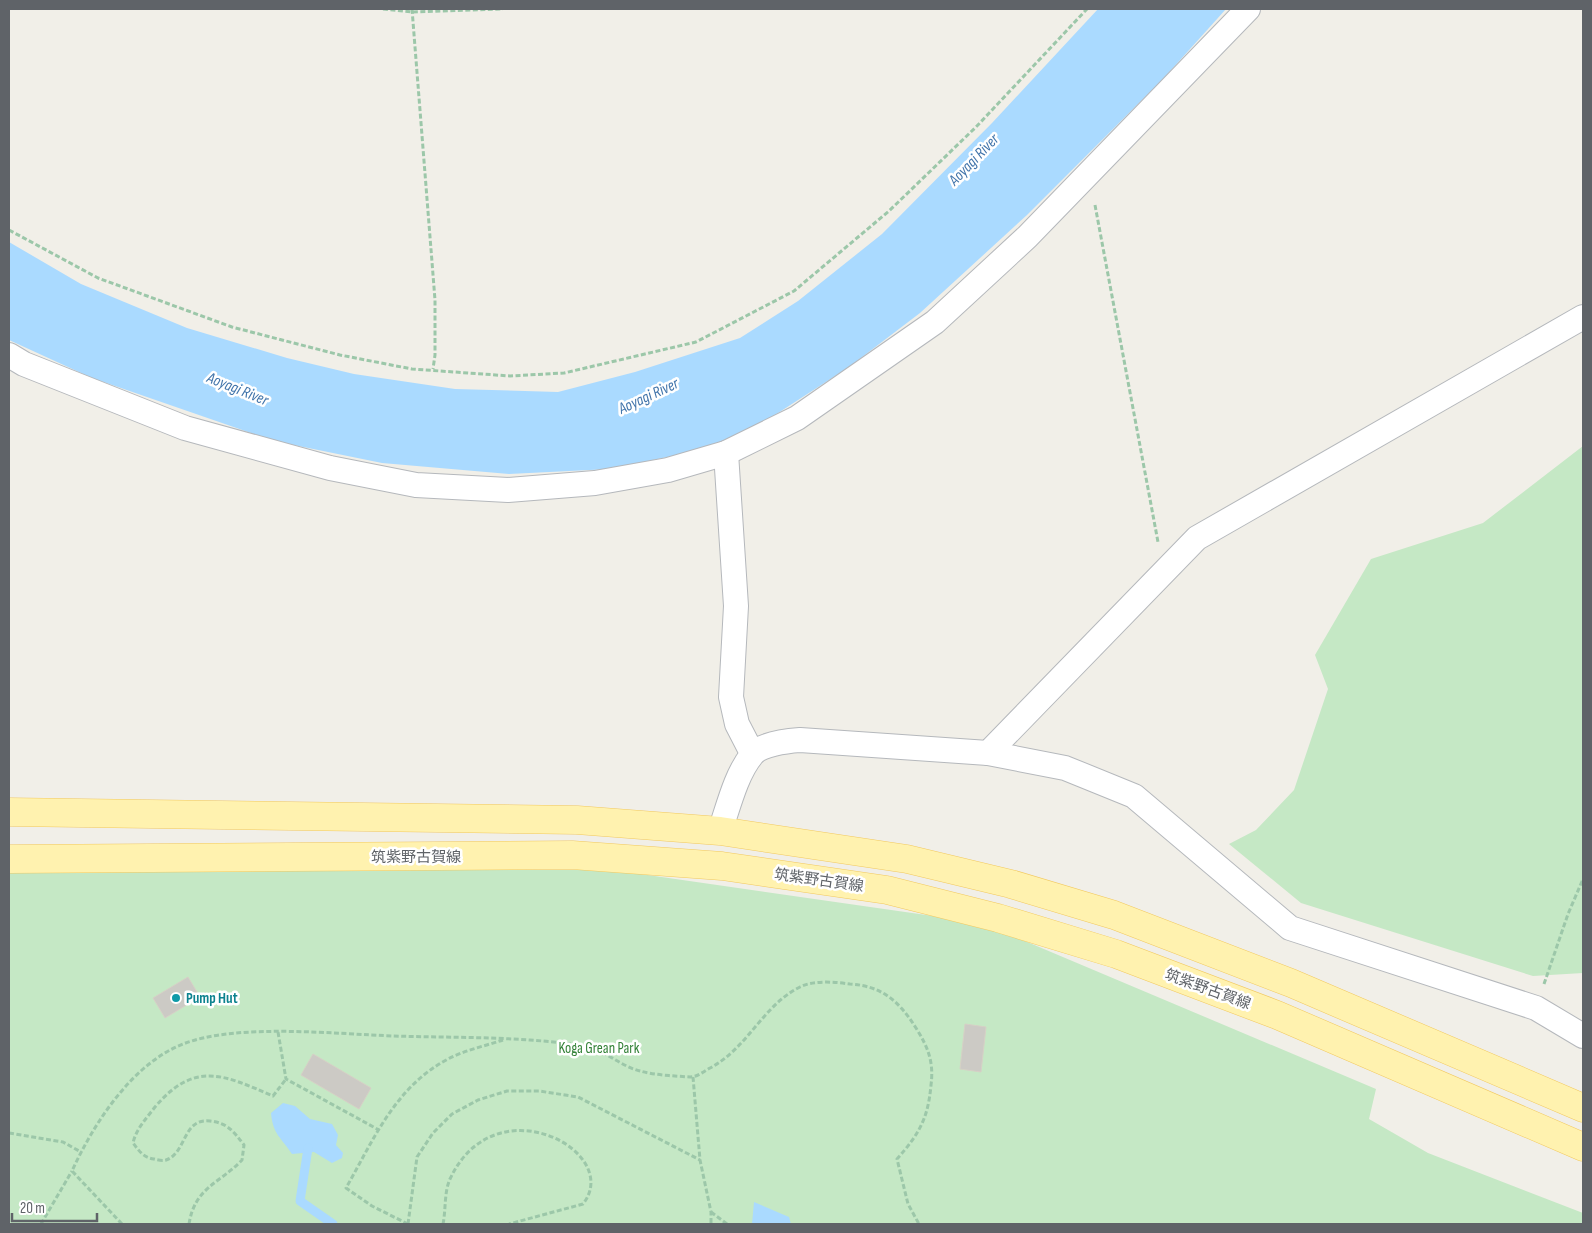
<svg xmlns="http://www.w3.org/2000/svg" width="1592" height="1233" font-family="'Sofia Sans Condensed','Noto Sans JP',sans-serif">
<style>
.green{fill:#c5e8c5}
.water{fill:#aadaff}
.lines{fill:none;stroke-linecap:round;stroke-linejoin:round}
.stream{stroke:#aadaff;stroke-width:9}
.building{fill:#cccac5;stroke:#d6d1c6}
.minor-casing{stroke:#b5b8bc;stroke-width:26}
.primary-casing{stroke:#f2c960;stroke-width:29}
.path{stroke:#9cc7a9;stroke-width:3;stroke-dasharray:5 2.5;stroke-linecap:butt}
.minor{stroke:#fff;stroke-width:24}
.primary{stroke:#fff2af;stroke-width:28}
.culture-dot{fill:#0f9aa8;stroke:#fff;stroke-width:2}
.labels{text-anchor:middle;stroke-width:5;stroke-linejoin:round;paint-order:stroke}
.street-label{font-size:15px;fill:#5f6368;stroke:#fff}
.culture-label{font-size:15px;font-weight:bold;fill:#0d838f;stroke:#fff;text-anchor:start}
.park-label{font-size:15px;fill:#348238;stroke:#fff}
.water-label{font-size:16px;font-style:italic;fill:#4174aa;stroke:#fff}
</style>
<rect width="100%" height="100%" fill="#f1efe8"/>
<g class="green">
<path d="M1583 446V973L1533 976 1301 903 1229 844 1256 830 1294 790 1328 689 1315 655 1371 559 1483 523Z"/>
<path d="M66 870H613L982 923 1376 1089 1369 1119 1428 1153 1583 1213V1224H9V872Z"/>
</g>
<g class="water">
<path d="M1098 9H1226L1163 79 1027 215 920 313 849 367 778 413 736 436 696 451 610 469 509 474 382 463 274 441 92 378 9 340V242L81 284 187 328 287 358 354 374 455 389 558 392 635 372 740 338 798 301 882 234 992 123Z"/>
<path d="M283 1103 295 1106 310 1119 332 1124 338 1135 336 1145 343 1153 342 1158 332 1163 314 1152 292 1154C281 1137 273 1135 271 1113Z"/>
<path d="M754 1202 789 1217 791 1224H752Z"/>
</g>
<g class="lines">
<path class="stream" d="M308 1148 300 1201 333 1224"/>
</g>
<g class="building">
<path d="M188 977 200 997 165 1018 153 998Z"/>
<path d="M965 1024 986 1027 981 1072 960 1069Z"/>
<path d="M313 1054 371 1088 359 1109 301 1075Z"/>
</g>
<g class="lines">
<g class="minor-casing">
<g id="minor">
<path d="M9 355 24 364 185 428 330 468 416 485 508 490 595 483 668 470 726 453 797 418 935 322 1027 237 1248 9"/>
<path d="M726 453 736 606 731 697 737 724 752 753"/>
<path d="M988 753 1065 768 1134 796 1290 928 1536 1008 1583 1036"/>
<path d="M720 831C728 808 736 774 752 755 760 744 787 741 800 740L988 753 1197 538 1583 317"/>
</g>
</g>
<g class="primary-casing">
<g id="primary">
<path d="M9 812 577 820 720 831 907 859 1011 884 1114 915 1291 983 1583 1108"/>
<path d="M9 859 572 855 722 866 887 890 998 918 1116 954 1277 1015 1583 1147"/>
</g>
</g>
<g class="path">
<path d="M383 9 412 12 503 9"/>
<path d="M412 9 435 300V355L433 369"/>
<path d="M1095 205 1158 542"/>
<path d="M9 230 98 278 232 327 340 355 412 369 510 376 564 373 696 342 794 291 889 211 976 127 1087 9"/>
<path d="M1544 984 1568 914 1583 879"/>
<path d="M278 1032 286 1079 379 1130"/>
<path d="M693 1077 700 1160 711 1212V1224"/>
<path d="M9 1133 63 1142 81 1152"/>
<path d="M711 1212 727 1224"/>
<path d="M41 1224 72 1171"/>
<path d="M122 1224 72 1171C94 1123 132 1064 183 1044 236 1023 336 1034 394 1036 457 1038 521 1036 584 1046 603 1049 620 1066 640 1071 654 1075 674 1076 690 1077 697 1077 703 1072 710 1068 748 1048 763 1005 800 987 814 980 835 982 850 984 882 986 899 1001 916 1028 928 1047 934 1062 931 1085 928 1119 919 1134 897 1159L908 1204 919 1224"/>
<path d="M189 1224C195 1187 219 1184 242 1160L244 1145C234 1132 228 1123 210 1121 182 1118 187 1153 166 1160 163 1161 157 1160 154 1159 144 1158 139 1151 133 1143 136 1129 146 1119 155 1107 195 1060 224 1075 273 1096L286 1079"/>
<path d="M408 1224 417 1157 433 1133 452 1114 478 1100 507 1091H539L578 1097 700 1160"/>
<path d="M408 1224 372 1206 346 1188C374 1139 395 1087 448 1059 465 1050 485 1046 503 1040"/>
<path d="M443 1224C446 1210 444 1192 450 1179 495 1082 624 1152 583 1204L509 1224"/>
</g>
<use href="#minor" class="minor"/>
<use href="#primary" class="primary"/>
</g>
<circle class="culture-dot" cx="176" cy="998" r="5"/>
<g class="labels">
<g class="street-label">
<text x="416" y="862">筑紫野古賀線</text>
<text transform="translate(819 880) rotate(8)" y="5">筑紫野古賀線</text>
<text transform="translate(1208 989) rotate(20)" y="5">筑紫野古賀線</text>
</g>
<g class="culture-label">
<text x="186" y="1003">Pump Hut</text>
</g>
<g class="park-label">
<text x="599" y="1053">Koga Grean Park</text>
</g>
<g class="water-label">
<text transform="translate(973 159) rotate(-46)" y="6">Aoyagi River</text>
<text transform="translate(238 388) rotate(22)" y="6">Aoyagi River</text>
<text transform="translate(648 395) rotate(-25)" y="6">Aoyagi River</text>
</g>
</g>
<rect width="1592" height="1233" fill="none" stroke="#5f6368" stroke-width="20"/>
<path d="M12 1213v8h85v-8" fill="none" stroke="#5f6368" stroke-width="2.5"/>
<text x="20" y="1213" font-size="15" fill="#5f6368" stroke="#ffffff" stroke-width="4" paint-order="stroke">20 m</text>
</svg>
